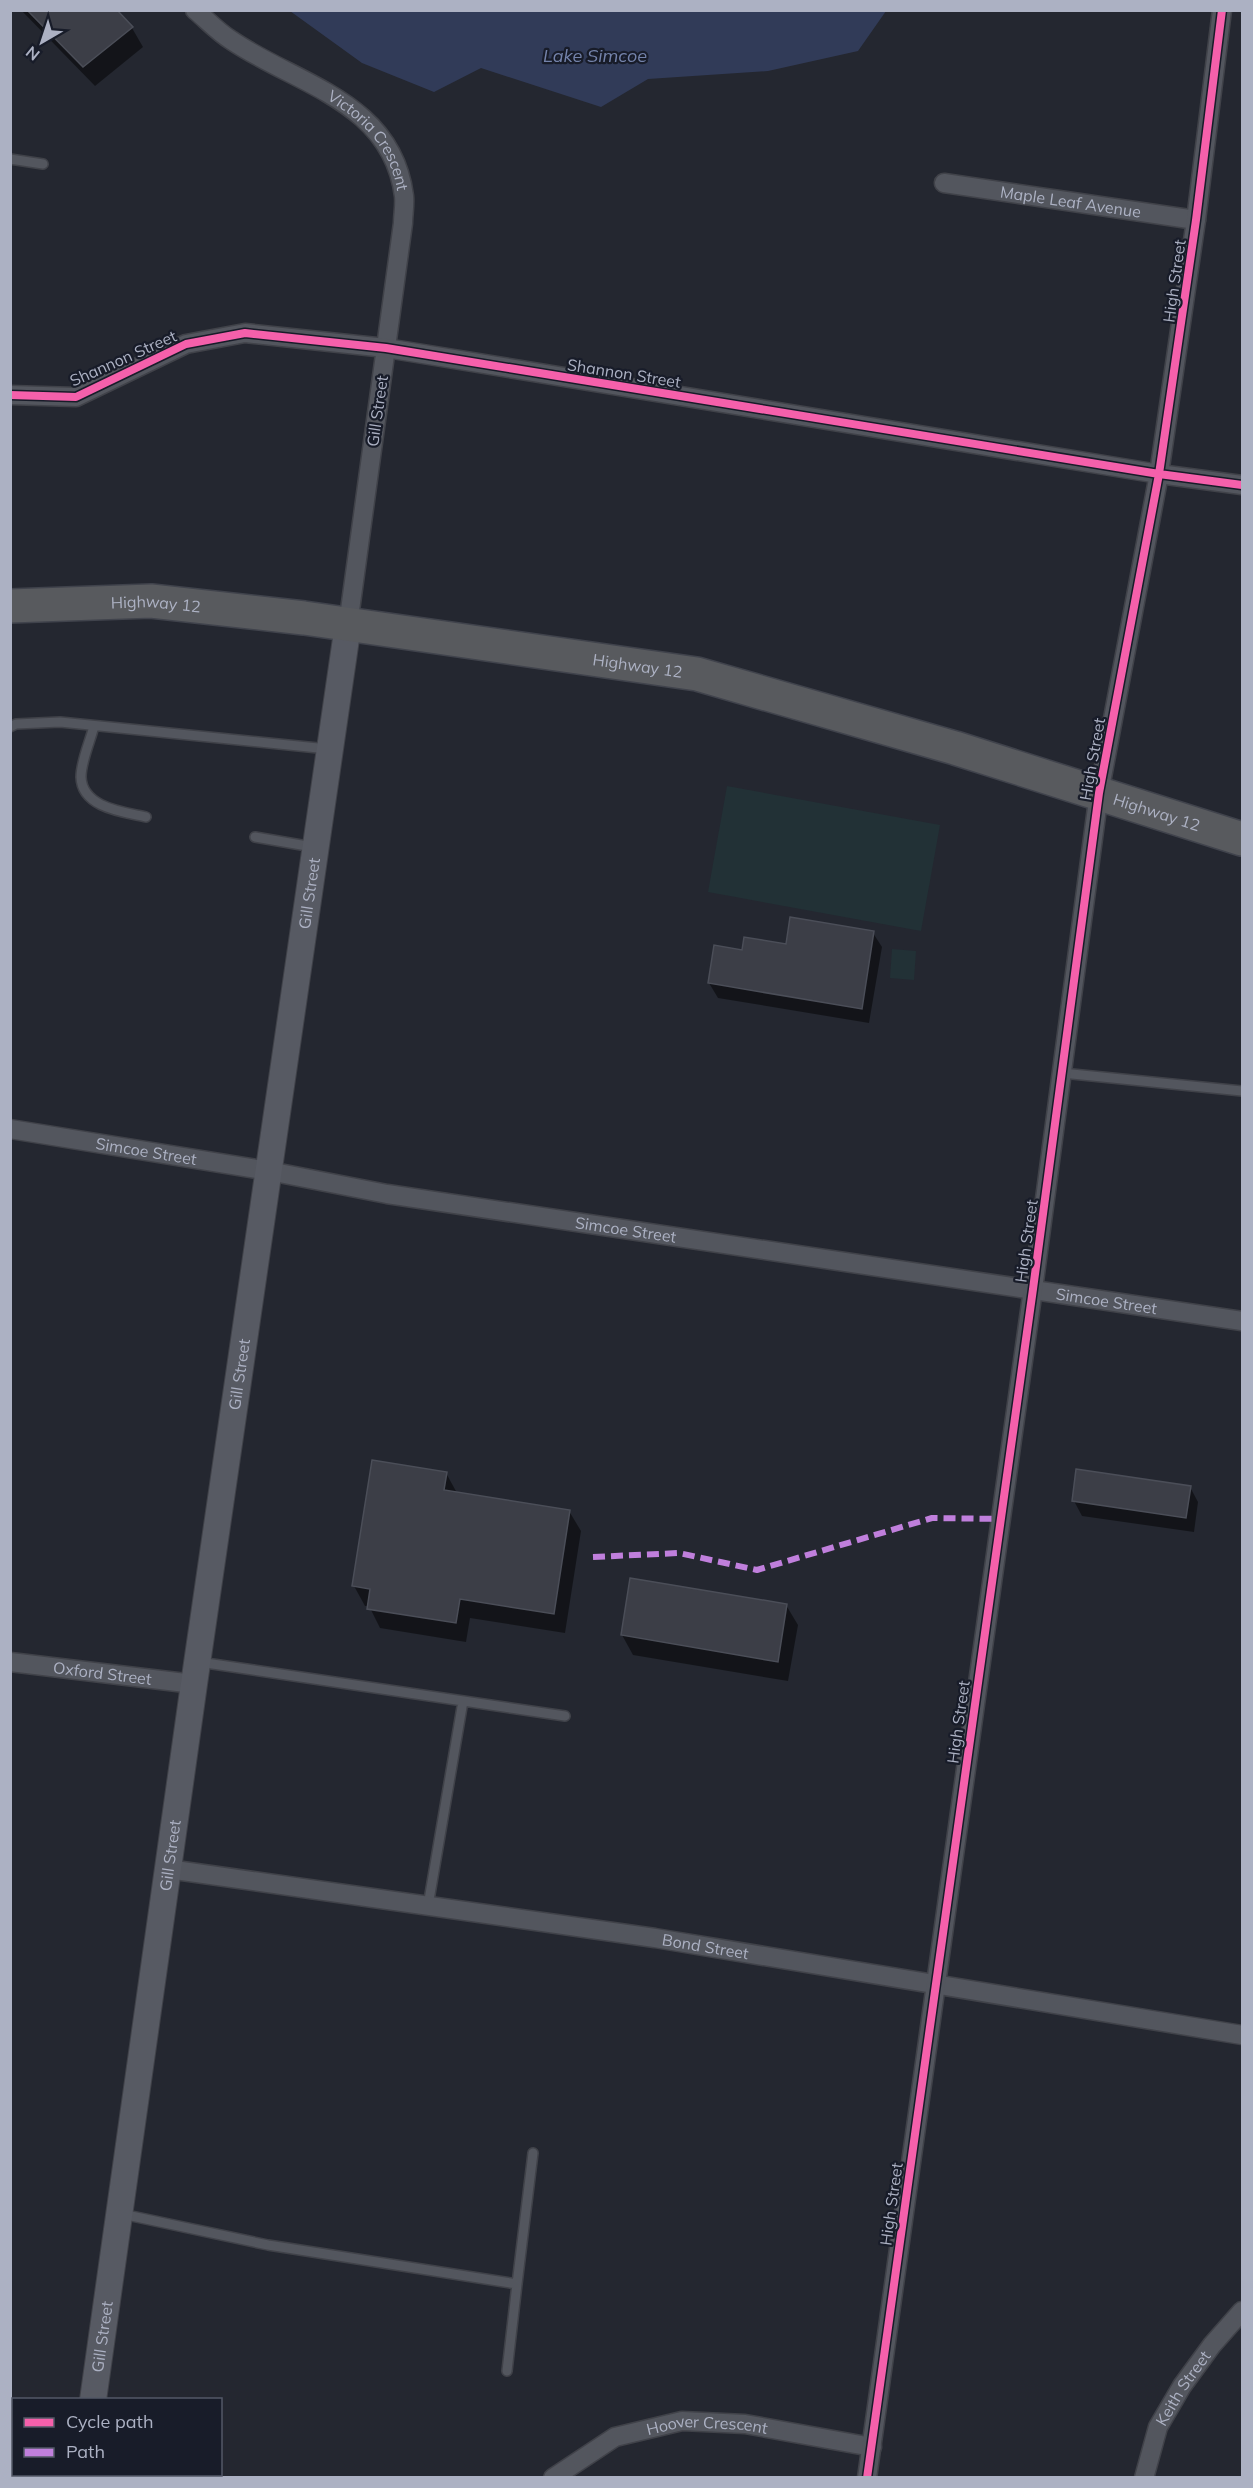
<svg xmlns="http://www.w3.org/2000/svg" width="1253" height="2488" viewBox="0 0 1253 2488" font-family="Mulish,sans-serif">
  <style>
    .green { fill: #223136 }
    .water { fill: #313b58 }
    .shadow { fill: #0007 }
    .building { fill: #3c3e47; stroke: #4b4e58; stroke-width: 1.5 }
    .lines { fill: none; stroke-linecap: round; stroke-linejoin: round }
    .lane-casing { stroke: #404249; stroke-width: 12 }
    .street-casing { stroke: #404249; stroke-width: 21 }
    .secondary-casing { stroke: #404249; stroke-width: 28 }
    .highway-casing { stroke: #40434c; stroke-width: 36 }
    .lane { stroke: #53565e; stroke-width: 9 }
    .street { stroke: #53565e; stroke-width: 18 }
    .secondary { stroke: #575a63; stroke-width: 26 }
    .highway { stroke: #585a5e; stroke-width: 33 }
    .quiet { stroke: #c07fdc; stroke-width: 6; stroke-dasharray: 12 6; stroke-linecap: butt }
    .cycleway-casing { stroke: #181c29; stroke-width: 11 }
    .cycleway { stroke: #f560ab; stroke-width: 8 }
    .labels { text-anchor: middle; stroke-width: 4.5; stroke-linejoin: round; paint-order: stroke }
    .street-label { font-size: 16px; fill: #acb1c3; stroke: #181c29 }
    .water-label { font-size: 18px; font-style: italic; fill: #7483ab; stroke: #181c29 }
  </style>
  <rect width="100%" height="100%" fill="#242730"/>
  <!-- green -->
  <path class="green" d="M727,786l213,39 -19,106 -213,-39z
    M892,949l24,2 -2,29 -24,-2z"/>
  <!-- water -->
  <path class="water" d="M290,11h596l-28,40 -90,20 -120,8 -47,28 -120,-39 -47,24 -72,-29z"/>
  <!-- shadow -->
  <path class="shadow" d="M21,10h94l17,18 11,19 -48,39z
    M873,933l9,14 -13,76 -151,-25 -9,-15 34,-32z
    M446,1473l11,20 112,18 12,20 -16,102 -95,-15 -4,24 -86,-14 -11,-22h-4l-11,-20z
    M1190,1487l8,15 -4,30 -112,-16 -8,-15z
    M786,1605l12,20 -10,56 -155,-26 -11,-20z"/>
  <!-- building -->
  <path class="building" d="M27,10h90l16,17 -50,40z
    M790,917l84,14 -12,78 -154,-26 6,-38 28,5 2,-13 42,7z
    M372,1460l75,12 -3,18 126,20 -16,104 -94,-15 -4,24 -89,-14 3,-20 -18,-3z
    M1076,1469l115,17 -5,32 -114,-17z
    M630,1578l157,26 -9,58 -157,-27z"/>
  <g class="lines">
    <defs>
      <path id="lane" d="M10,159l33,5
        M94,726c-4,16 -13,35 -13,51 1,31 43,35 65,40
        M10,727l6,-3 44,-2 268,27
        M255,837l58,10
        M1062,1073l180,18
        M199,1662l366,54
        M428,1906l35,-205
        M122,2214l146,31 249,39 16,-131
        M507,2371l10,-87
        M90,2474l16,4"/>
      <g id="street">
        <path id="s1" d="M195,10c12,10 23,22 36,30 66,45 161,61 173,156 1,9 -1,19 -1,27l-55,402"/>
        <path id="s2" d="M944,183l252,37"/>
        <path d="M10,395l66,2 110,-53 59,-11 141,15 773,126 83,11"/>
        <path id="s3" d="M10,1129l259,42 118,23 855,127"/>
        <path id="s4" d="M10,1662l184,22"/>
        <path id="s5" d="M168,1869l487,69 587,97"/>
        <path id="s6" d="M553,2478l62,-41 67,-16 63,3 127,23"/>
        <path d="M867,2478l166,-1189 66,-496 60,-319 37,-254 26,-210"/>
        <path id="s7" d="M1144,2478l14,-51 24,-41 30,-41 30,-34"/>
      </g>
      <g id="secondary">
        <path id="s8" d="M93,2400l101,-716 154,-1059"/>
        <path d="M82,2478v-4"/>
      </g>
      <g id="highway">
        <path id="s9" d="M10,606l141,-5 153,17 393,56 258,74 287,91"/>
      </g>
    </defs>
    <!-- lane casing -->
    <use href="#lane" class="lane-casing"/>
    <!-- street casing -->
    <use href="#street" class="street-casing"/>
    <!-- secondary casing -->
    <use href="#secondary" class="secondary-casing"/>
    <!-- highway casing -->
    <use href="#highway" class="highway-casing"/>
    <!-- lane -->
    <use href="#lane" class="lane"/>
    <!-- street -->
    <use href="#street" class="street"/>
    <!-- secondary -->
    <use href="#secondary" class="secondary"/>
    <!-- highway -->
    <use href="#highway" class="highway"/>
    <!-- quiet -->
    <path class="quiet" d="M593,1557l86,-4 78,17 175,-52 69,1"/>
    <defs>
      <path id="cycleway" d="M10,395l66,2 110,-53 59,-11 141,15 773,126 83,11
        M867,2478l166,-1189 66,-496 60,-319 37,-254 26,-210"/>
    </defs>
    <!-- cycleway casing -->
    <use href="#cycleway" class="cycleway-casing"/>
    <!-- cycleway -->
    <use href="#cycleway" class="cycleway"/>
  </g>
  <g class="labels">
    <!-- street labels -->
    <g class="street-label">
      <text dy="6" stroke="none"><textPath href="#s1" startOffset="222">Victoria Crescent</textPath></text>
      <text dy="6" stroke="none"><textPath href="#s2" startOffset="128">Maple Leaf Avenue</textPath></text>
      <text transform="translate(1174 281) rotate(-82)" y="6">High Street</text>
      <text transform="translate(123 358) rotate(-24)" y="6">Shannon Street</text>
      <text transform="translate(624 373) rotate(9)" y="6">Shannon Street</text>
      <text transform="translate(377 411) rotate(-82)" y="6">Gill Street</text>
      <text dy="6" stroke="none"><textPath href="#s9" startOffset="146">Highway 12</textPath></text>
      <text dy="6" stroke="none"><textPath href="#s9" startOffset="632">Highway 12</textPath></text>
      <text transform="translate(1092 759) rotate(-80)" y="6">High Street</text>
      <text dy="6" stroke="none"><textPath href="#s9" startOffset="1172">Highway 12</textPath></text>
      <text dy="6" stroke="none"><textPath href="#s8" startOffset="1522">Gill Street</textPath></text>
      <text dy="6" stroke="none"><textPath href="#s3" startOffset="138">Simcoe Street</textPath></text>
      <text dy="6" stroke="none"><textPath href="#s3" startOffset="624">Simcoe Street</textPath></text>
      <text transform="translate(1026 1241) rotate(-82)" y="6">High Street</text>
      <text dy="6" stroke="none"><textPath href="#s3" startOffset="1110">Simcoe Street</textPath></text>
      <text dy="6" stroke="none"><textPath href="#s8" startOffset="1036">Gill Street</textPath></text>
      <text dy="6" stroke="none"><textPath href="#s4" startOffset="93">Oxford Street</textPath></text>
      <text transform="translate(958 1722) rotate(-82)" y="6">High Street</text>
      <text dy="6" stroke="none"><textPath href="#s8" startOffset="550">Gill Street</textPath></text>
      <text dy="6" stroke="none"><textPath href="#s5" startOffset="543">Bond Street</textPath></text>
      <text transform="translate(891 2204) rotate(-82)" y="6">High Street</text>
      <text dy="6" stroke="none"><textPath href="#s8" startOffset="64">Gill Street</textPath></text>
      <text dy="6" stroke="none"><textPath href="#s7" startOffset="99">Keith Street</textPath></text>
      <text dy="6" stroke="none"><textPath href="#s6" startOffset="168">Hoover Crescent</textPath></text>
    </g>
    <!-- water labels -->
    <g class="water-label">
      <text x="595" y="62">Lake Simcoe</text>
    </g>
  </g>
  <!-- border -->
  <rect width="1253" height="2488" fill="none" stroke="#acb1c3" stroke-width="24"/>
  <!-- legend -->
  <rect x="12" y="2398" width="210" height="78" fill="#181c29" stroke="#535867" stroke-width="1.5"/>
  <rect x="24" y="2418" width="30" height="9" fill="#f560ab" stroke="#535867" stroke-width="1.5"/>
  <text x="66" y="2428" font-size="18" fill="#acb1c3">Cycle path</text>
  <rect x="24" y="2448" width="30" height="9" fill="#c07fdc" stroke="#535867" stroke-width="1.5"/>
  <text x="66" y="2458" font-size="18" fill="#acb1c3">Path</text>
  <!-- north arrow -->
  <g transform="translate(42 42) rotate(219)" stroke="#181c29" stroke-width="4.5" paint-order="stroke">
  <path d="M0-4.5L10 22L0 15L-10 22Z" fill="#acb1c3"/>
  <text y="-9" font-size="16" font-weight="bold" text-anchor="middle" fill="#acb1c3">N</text>
  </g>
</svg>
